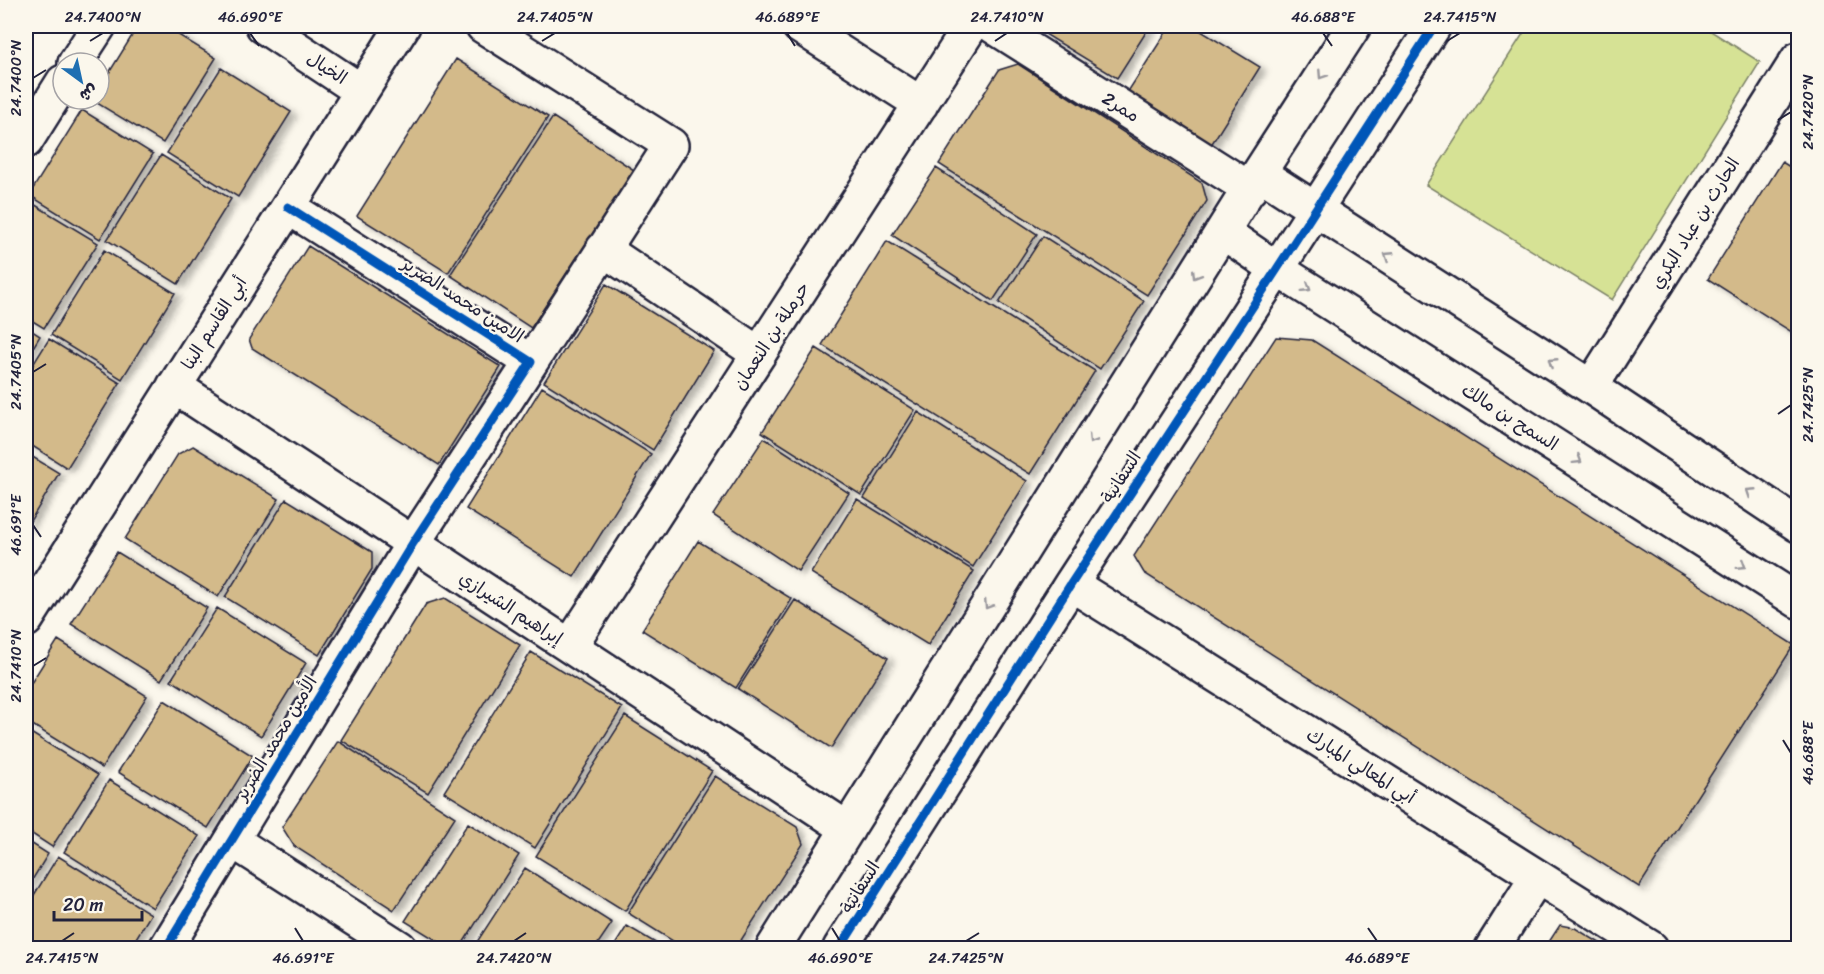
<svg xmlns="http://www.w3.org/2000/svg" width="1824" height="974" viewBox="0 0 1824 974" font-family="Sriracha,'Playpen Sans Arabic',sans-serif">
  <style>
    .green { fill: #d6e295; stroke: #7c8268; stroke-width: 1.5 }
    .building { fill: #d3ba8a; stroke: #22223b; stroke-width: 1.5; filter: url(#shadow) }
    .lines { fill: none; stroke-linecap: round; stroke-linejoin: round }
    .street-casing { stroke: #22223b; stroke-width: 38 }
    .street { stroke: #fbf7ec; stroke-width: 33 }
    .cycleway-casing { stroke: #fbf7ec; stroke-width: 13 }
    .cycleway { stroke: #0057b8; stroke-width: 9 }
    .oneway { stroke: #99979c }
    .ticks { fill: none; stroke: #22223b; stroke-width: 2 }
    .labels { text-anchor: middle; stroke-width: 5; stroke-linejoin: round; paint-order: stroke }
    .street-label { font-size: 18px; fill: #22223b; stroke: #fbf7ec }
    .neatline { fill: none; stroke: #22223b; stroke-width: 2 }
    .ticks-label { font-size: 15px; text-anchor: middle; fill: #22223b }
  </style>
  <defs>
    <filter id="shadow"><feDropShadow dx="6" dy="4" stdDeviation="3" flood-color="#0004"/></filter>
  </defs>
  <rect width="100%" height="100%" fill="#fbf7ec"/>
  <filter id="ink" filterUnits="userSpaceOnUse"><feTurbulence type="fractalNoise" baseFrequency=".0167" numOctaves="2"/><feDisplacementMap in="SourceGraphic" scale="12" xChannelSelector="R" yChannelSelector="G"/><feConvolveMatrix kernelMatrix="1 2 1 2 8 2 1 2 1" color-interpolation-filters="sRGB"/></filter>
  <g filter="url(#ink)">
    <!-- green -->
    <path class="green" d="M1528,26h175l57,36 -148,238 -186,-115z"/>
    <!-- building -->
    <path class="building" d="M138,26h26l52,32 -53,85 -71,-43 7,-1v-10z
      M1042,26h108l-33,52 -72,-44z
      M1170,26h23l67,41 -49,78 -84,-52z
      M456,59l92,58 -100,156 -91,-57z
      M1018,64l184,119 5,18 -60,94 -208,-131 60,-94z
      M221,68l70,44 -53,85 -71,-44z
      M82,110l71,44 -53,85 -71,-44z
      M553,117l81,53 -103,158 -81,-53z
      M161,155l70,44 -53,85 -71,-44z
      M1782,162l16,10v164l-90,-57z
      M936,168l101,66 -44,67 -101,-66z
      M27,200l71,43 -54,85 -18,-11v-115z
      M1043,236l101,65 -44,68 -101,-66z
      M887,241l208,130 -65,103 -208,-129z
      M308,246l193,121 -62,98 -187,-117 -3,-9z
      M104,250l71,43 -53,86 -71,-44z
      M606,284l108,67 -61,99 -109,-68z
      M26,327l14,9 -14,23z
      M1276,337l36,3 482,305 -155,242 -495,-314 -10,-17z
      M49,339l71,44 -53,85 -41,-26v-66z
      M816,348l99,62 -54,85 -99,-63z
      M542,387l109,67 -77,123 -108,-68z
      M918,412l109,69 -54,86 -109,-69z
      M764,438l85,55 -51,78 -85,-56z
      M193,446l86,53 -61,98 -93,-58 53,-85z
      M26,453l33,20 -33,55z
      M286,499l86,53v17l-53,86 -94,-58z
      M857,499l117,72 -46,74 -117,-72z
      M698,541l94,58 -56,89 -94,-58z
      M117,552l90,56 -46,72 -90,-56z
      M445,598l75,47 -92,148 -87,-53 85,-136z
      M795,600l93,58 -57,90 -93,-59z
      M217,608l89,55 -45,73 -90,-56z
      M58,640l89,56 -45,72 -76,-47v-30z
      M531,652l91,56 -87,140 -91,-56z
      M164,700l89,56 -45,72 -90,-56z
      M625,716l87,55 -87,140 -89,-55z
      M26,730l72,45 -46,72 -26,-17z
      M338,741l117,76 -61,93 -100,-64 -12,-19z
      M715,776l82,51 6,17 -67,104h-52l-56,-35z
      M109,780l90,56 -46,72 -89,-56z
      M468,823l51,32 -59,93h-11l-44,-27z
      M26,840l22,14 -22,36z
      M58,856l93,58 -21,34h-104v-40z
      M525,868l87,55 -17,25h-122z
      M1560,925l15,3 33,20h-63z
      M627,926l37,22h-51z"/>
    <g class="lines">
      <defs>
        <path id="street" d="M263,26l98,65
          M483,26l188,119 -140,217
          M799,26l122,78
          M993,26l257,163
          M75,63l24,-37
          M26,141l37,-59
          M1259,173l332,214 207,138
          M1223,232l54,37 521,332
          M603,249l156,105
          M174,386l674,443
          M1591,387l207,-328
          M1071,584l580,364
          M26,620l377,-594
          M570,646l401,-620
          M233,841l167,107
          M166,948l247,-405 118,-181 -243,-155
          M773,948l486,-775 95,-147
          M840,948l231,-364 206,-315 157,-243
          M1492,948l45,-71"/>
      </defs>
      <!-- street casing -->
      <use href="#street" class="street-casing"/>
      <!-- street -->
      <use href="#street" class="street"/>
      <defs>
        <path id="cycleway" d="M166,948l247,-405 118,-181 -243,-155
          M840,948l231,-364 206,-315 157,-243"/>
      </defs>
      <!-- cycleway casing -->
      <use href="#cycleway" class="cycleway-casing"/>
      <!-- cycleway -->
      <use href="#cycleway" class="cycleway"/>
    </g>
    <!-- one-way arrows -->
    <defs><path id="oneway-chevron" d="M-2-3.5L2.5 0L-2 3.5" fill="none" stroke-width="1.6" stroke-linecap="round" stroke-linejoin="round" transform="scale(1.5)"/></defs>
    <g class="oneway">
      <use href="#oneway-chevron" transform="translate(1322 75) rotate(123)"/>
      <use href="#oneway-chevron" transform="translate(1388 256) rotate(-147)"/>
      <use href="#oneway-chevron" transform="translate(1196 275) rotate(122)"/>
      <use href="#oneway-chevron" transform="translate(1307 288) rotate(32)"/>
      <use href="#oneway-chevron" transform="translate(1552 362) rotate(-147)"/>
      <use href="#oneway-chevron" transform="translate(1092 440) rotate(122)"/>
      <use href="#oneway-chevron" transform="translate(1578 460) rotate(32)"/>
      <use href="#oneway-chevron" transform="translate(1750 492) rotate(-147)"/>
      <use href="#oneway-chevron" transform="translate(1742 565) rotate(32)"/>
      <use href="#oneway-chevron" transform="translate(988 605) rotate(122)"/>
    </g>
  </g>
  <!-- ticks -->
  <path class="ticks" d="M250,33l9,13M787,33l8,13M1323,33l9,13M90,41l13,-8M542,41l13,-8M995,41l12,-8M1447,41l13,-8M33,78l13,-8M1778,120l13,-8M33,372l13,-8M1778,414l13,-9M33,525l8,12M33,666l13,-8M1783,740l8,13M295,928l8,13M832,928l8,13M1368,928l9,13M62,941l12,-8M514,941l12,-8M966,941l13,-8"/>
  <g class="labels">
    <!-- street labels -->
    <g class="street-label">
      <text transform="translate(327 68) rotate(33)" y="6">الخيال</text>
      <text transform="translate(1121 107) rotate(32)" y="6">ممر2</text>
      <text transform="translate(1695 223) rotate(-58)" y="6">الحارث بن عباد البكري</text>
      <text transform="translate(463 300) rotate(33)" y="6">الامين محمد الضرير</text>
      <text transform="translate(214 323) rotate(-58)" y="6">أبي القاسم البنا</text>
      <text transform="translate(771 336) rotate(-57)" y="6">حرملة بن النعمان</text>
      <text transform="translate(1510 417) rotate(32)" y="6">السمح بن مالك</text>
      <text transform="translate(1121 477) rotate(-57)" y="6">السفانية</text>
      <text transform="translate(511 608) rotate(33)" y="6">إبراهيم الشيرازي</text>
      <text transform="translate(276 738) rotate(-59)" y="6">الأمين محمد الضرير</text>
      <text transform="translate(1361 766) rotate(32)" y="6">أبي المعالي المبارك</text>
      <text transform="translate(860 887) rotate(-58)" y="6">السفانية</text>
    </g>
  </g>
  <!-- margin -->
  <rect width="1824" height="974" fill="none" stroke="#fbf7ec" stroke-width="66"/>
  <!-- north arrow -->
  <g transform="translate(81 81) rotate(147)"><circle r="28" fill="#fbf7ec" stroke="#a4a2a5" stroke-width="1.5"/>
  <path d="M0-4.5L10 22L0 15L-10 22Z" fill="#1f6fb2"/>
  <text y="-9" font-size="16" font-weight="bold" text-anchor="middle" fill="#22223b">ش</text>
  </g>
  <!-- scale -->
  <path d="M54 911v9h88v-9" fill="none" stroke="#22223b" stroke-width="3"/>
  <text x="63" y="911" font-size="18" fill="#22223b" stroke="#fbf7ec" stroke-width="4.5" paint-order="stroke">20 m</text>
  <rect x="33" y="33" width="1758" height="908" class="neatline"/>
  <g class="ticks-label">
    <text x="103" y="22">24.7400°N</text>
    <text x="250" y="22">46.690°E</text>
    <text x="555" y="22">24.7405°N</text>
    <text x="787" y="22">46.689°E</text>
    <text x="1007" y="22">24.7410°N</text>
    <text x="1323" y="22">46.688°E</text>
    <text x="1460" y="22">24.7415°N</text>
    <text transform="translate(16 78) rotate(-90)" y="5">24.7400°N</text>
    <text transform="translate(1808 112) rotate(-90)" y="5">24.7420°N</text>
    <text transform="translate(16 372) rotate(-90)" y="5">24.7405°N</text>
    <text transform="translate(1808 405) rotate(-90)" y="5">24.7425°N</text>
    <text transform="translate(16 525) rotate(-90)" y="5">46.691°E</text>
    <text transform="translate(16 666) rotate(-90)" y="5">24.7410°N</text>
    <text transform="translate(1808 753) rotate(-90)" y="5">46.688°E</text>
    <text x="62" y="963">24.7415°N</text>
    <text x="303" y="963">46.691°E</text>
    <text x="514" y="963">24.7420°N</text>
    <text x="840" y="963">46.690°E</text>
    <text x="966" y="963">24.7425°N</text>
    <text x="1377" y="963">46.689°E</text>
  </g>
</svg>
